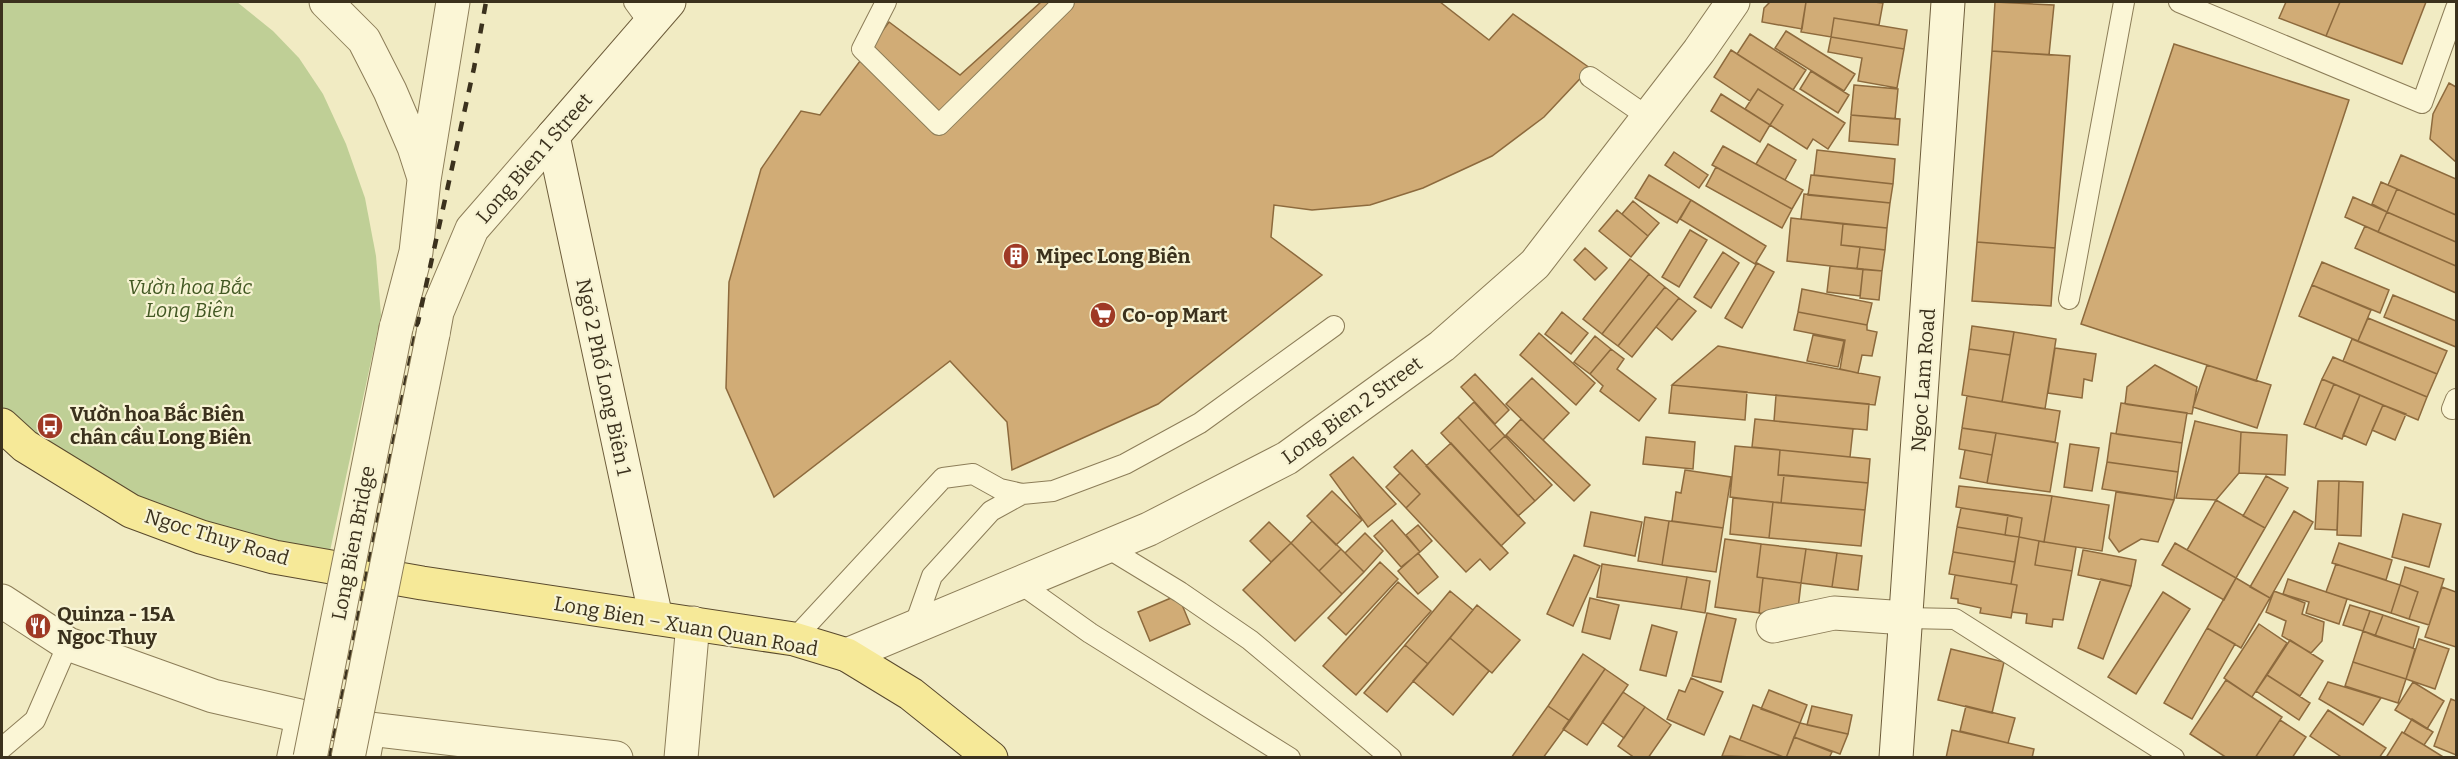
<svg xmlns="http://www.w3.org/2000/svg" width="2458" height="759" viewBox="0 0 2458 759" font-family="Bitter,serif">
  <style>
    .green { fill: #bfcf96 }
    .building { fill: #d1ac76; stroke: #8d6a3d; stroke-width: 1.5 }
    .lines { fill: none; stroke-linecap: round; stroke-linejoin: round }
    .service-casing { stroke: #8c7d58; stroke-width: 22 }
    .minor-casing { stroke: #8c7d58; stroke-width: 35 }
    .secondary-casing { stroke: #6e5d3b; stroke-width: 35 }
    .primary-casing { stroke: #59492d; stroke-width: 35 }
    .service { stroke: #fbf6d6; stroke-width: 20 }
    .minor { stroke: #fbf6d6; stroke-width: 33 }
    .secondary { stroke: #fbf6d6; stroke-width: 33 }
    .primary { stroke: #f6e998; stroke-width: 33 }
    .rail { stroke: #3b311d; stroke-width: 4.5; stroke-dasharray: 10 10; stroke-linecap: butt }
    .minor-bridge-casing { stroke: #8c7d58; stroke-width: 35; stroke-linecap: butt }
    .minor-bridge { stroke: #fbf6d6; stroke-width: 33 }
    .labels { text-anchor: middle; stroke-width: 4.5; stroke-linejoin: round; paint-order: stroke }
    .street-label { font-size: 20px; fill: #3b311d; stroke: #f7f3d3 }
    .poi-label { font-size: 20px; font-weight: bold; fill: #3b311d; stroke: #f7f3d3; text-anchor: start }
    .park-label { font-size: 20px; font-style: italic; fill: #425823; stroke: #f7f3d3 }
  </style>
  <rect width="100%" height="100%" fill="#f1ebc3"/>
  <!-- green -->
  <path class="green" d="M2,2h235l36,29 26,27 24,36 23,50 19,54 11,58 5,59 -51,236 -129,-14 -199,-112z"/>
  <!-- building -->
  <path class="building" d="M1041,2h399l49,38 24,-26 77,54 -46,49 -52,39 -69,32 -53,17 -58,5 -38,-5 -3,32 51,38 -164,129 -146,66 -5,-48 -57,-61 -176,136 -48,-109 3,-106 32,-113 40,-58 19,4 69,-93 71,53z
    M1770,2h36l-4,27 -40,-7 2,-14z
    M1806,2h68l9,1 -4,22 -45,-7 -3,19 -30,-5z
    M1995,2l59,3 -5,50 -57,-4z
    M2286,2h54l-14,34 -47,-18z
    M2340,2h86l-24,62 -76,-28z
    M1834,18l73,12 -3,19 -73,-12z
    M1786,31l69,43 -11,17 -69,-43z
    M1750,34l56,36 -13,20 -56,-36z
    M1831,37l73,12 -7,39 -39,-7 4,-23 -34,-6z
    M2174,44l175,56 -93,281 -175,-57z
    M1731,50l114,73 -17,26 -15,-10 -6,10 -37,-24 13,-20 -25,-16 -8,12 -36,-24z
    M1992,51l78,5 -15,192 -78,-6z
    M1811,71l38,24 -11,18 -38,-24z
    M2449,83l7,4v75l-26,-23 3,-25z
    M1854,85l44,4 -3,30 -44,-4z
    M1758,89l25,16 -13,20 -25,-16z
    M1721,94l49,31 -10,17 -49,-31z
    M1851,115l49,4 -2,26 -49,-4z
    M1768,144l28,16 -11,20 -29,-16z
    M1723,146l80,44 -11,19 -80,-44z
    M1817,150l78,9 -2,25 -79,-9z
    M1674,152l34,23 -9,13 -34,-23z
    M2401,155l55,24v36l-68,-30z
    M1716,167l76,42 -10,19 -76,-42z
    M1649,175l42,25 -14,23 -42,-25z
    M1811,175l82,9 -3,19 -82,-8z
    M2381,182l16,7 -10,23 -15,-8z
    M2397,189l59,26v27l-69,-30z
    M1804,194l86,9 -3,25 -86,-9z
    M2353,197l34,15 -9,20 -33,-15z
    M1691,200l75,46 -11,18 -75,-45z
    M1633,201l26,22 -11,13 -26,-22z
    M1617,210l31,26 -17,21 -32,-26z
    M2387,212l69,30v24l-78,-34z
    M1791,218l52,6 -2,21 19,2 -3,22 -70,-8z
    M1843,224l44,4 -2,22 -44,-5z
    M2365,226l91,40v27l-101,-45z
    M1690,230l17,10 -28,47 -17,-10z
    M1977,242l78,6 -4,58 -79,-5z
    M1860,247l25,3 -3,21 -25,-2z
    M1585,248l22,20 -12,12 -21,-20z
    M1723,252l16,11 -28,45 -17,-11z
    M1630,259l19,15 -47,60 -19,-15z
    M2322,262l67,28 -9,23 -68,-28z
    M1757,263l17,9 -32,56 -17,-10z
    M1830,266l33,3 -3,27 -33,-4z
    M1863,269l19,2 -3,29 -19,-2z
    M1649,274l16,13 -47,59 -16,-12z
    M2312,285l59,25 -13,31 -59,-25z
    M1665,287l14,11 -47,59 -14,-11z
    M1802,289l70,14 -5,22 -69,-13z
    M2393,295l63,26v26l-72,-30z
    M1679,298l17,13 -24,29 -16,-13z
    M1562,312l26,21 -17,21 -26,-20z
    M1798,312l69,13v5l10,2 -5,24 -10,-1 -4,18 -18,-4 5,-29 -51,-10z
    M2368,318l79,33 -10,23 -79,-33z
    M1972,326l42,6 -4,23 -41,-6z
    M2014,332l42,7 -11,70 -43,-7z
    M1539,333l56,50 -19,22 -56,-50z
    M1813,335l31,6 -6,26 -31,-6z
    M1595,336l16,13 -21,25 -16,-12z
    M2352,339l85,35 -10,23 -84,-36z
    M1718,346l162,31 -5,28 -203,-20z
    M2055,348l41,6 -4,27 -8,-2 -2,19 -34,-5z
    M1611,349l13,10 -7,10 39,30 -17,22 -39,-30 3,-5 -13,-12z
    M1969,349l41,6 -8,47 -40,-7z
    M2333,357l94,40 -9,23 -96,-41z
    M2155,365l42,22 -5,27 -67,-10 2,-17z
    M2207,365l64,20 -14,43 -64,-21z
    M1475,374l34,36 -14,14 -34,-37z
    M1532,378l37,35 -26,27 -37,-36z
    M2322,379l12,5 -19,44 -11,-4z
    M2334,384l26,11 -18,44 -27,-11z
    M1672,385l75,7 -2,28 -76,-7z
    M1776,395l93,9 -2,26 -93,-9z
    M2360,395l23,10 -17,40 -23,-10z
    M1967,396l93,15 -5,31 -93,-14z
    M1474,402l31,34 -16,15 -31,-34z
    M2121,403l66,10 -5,30 -66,-9z
    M2383,405l23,9 -11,26 -23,-10z
    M1458,417l77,84 -17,15 -77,-83z
    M1521,419l69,66 -16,16 -68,-66z
    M1755,419l98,10 -3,28 -98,-10z
    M2195,421l46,11 -2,41 -23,27 -40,-2z
    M1962,428l34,5 -4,22 -33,-6z
    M2241,432l46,3 -2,40 -46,-2z
    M1996,433l62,10 -8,49 -63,-9z
    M2111,433l71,10 -4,29 -71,-10z
    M1505,436l47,49 -17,16 -46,-50z
    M1646,437l49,5 -2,27 -50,-5z
    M1451,443l74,80 -24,23 -75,-80z
    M2070,444l29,4 -7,43 -28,-4z
    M1735,446l45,4 -2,25h6l-3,28 -51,-6z
    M1412,450l96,103 -18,17 -10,-11 -14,13 -60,-64 14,-14 -26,-27z
    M1780,450l90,9 -2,24 -90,-8z
    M1965,450l27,5 -5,28 -27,-5z
    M1353,457l43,47 -28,23 -38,-52z
    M2107,462l71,10 -4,28 -72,-11z
    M1685,470l46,7 -8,51 -51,-7 4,-29 5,1z
    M1400,473l20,21 -14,14 -20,-21z
    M1784,475l84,8 -3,27 -84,-7z
    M2266,476l22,12 -23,40 -22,-12z
    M2318,481h21l-2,49 -22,-1z
    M2339,481l24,1 -2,54 -24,-1z
    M1959,486l93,10 -8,46 -25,-5 3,-19 -66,-11z
    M1332,491l30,29 -26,25 -29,-29z
    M2116,492l58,8 -16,42 -17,-3 -22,13 -10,-14z
    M2052,496l57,9 -7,46 -58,-9z
    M1733,498l40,4 -4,36 -39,-4z
    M2216,500l49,28 -29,50 -49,-28z
    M1773,502l92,8 -4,36 -92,-8z
    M1961,508l47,7 -3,20 -48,-8z
    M2294,511l19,11 -43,76 -20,-11z
    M1591,512l51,10 -7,34 -51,-10z
    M2403,514l38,10 -12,43 -37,-10z
    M2008,515l14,3 -3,19 -14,-2z
    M1645,517l24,4 -7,44 -24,-4z
    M1392,520l28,32 -19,15 -27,-31z
    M1312,521l29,28 -22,22 -28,-28z
    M1669,521l54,7 -7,44 -54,-7z
    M1269,522l22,21 -20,19 -21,-21z
    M1418,525l14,16 -12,11 -14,-17z
    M1957,527l62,10 -4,25 -62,-10z
    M1365,533l18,18 -19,21 -19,-19z
    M2019,537l20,4 -4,24 37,6 -9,49 -10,-1 -1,8 -26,-4 1,-9 -15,-2 5,-27 -6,-1z
    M1725,539l36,5 -4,33 6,1 -4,35 -44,-6z
    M2039,541l37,6 -4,24 -37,-6z
    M1291,543l51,51 -47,47 -52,-51z
    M2175,543l61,35 -12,22 -62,-35z
    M2339,543l53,17 -6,20 -54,-17z
    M1761,544l45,5 -5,34 -44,-6z
    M1341,549l23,23 -22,22 -23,-23z
    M1806,549l31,4 -5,34 -31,-4z
    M2083,550l53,10 -5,26 -53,-11z
    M1953,552l62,10 -4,22 -62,-10z
    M1418,553l20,24 -20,17 -20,-23z
    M1837,553l25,3 -4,34 -26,-3z
    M1574,555l26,11 -27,60 -26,-12z
    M1380,562l18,17 -52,56 -18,-17z
    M1602,564l85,13 -6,32 -84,-12z
    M2336,564l64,21 -9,28 -65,-21z
    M2405,567l39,12 -15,46 -20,-6 9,-27 -18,-7z
    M1955,575l62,10 -6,33 -31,-5 1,-5 -23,-5v-4l-7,-1z
    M1687,577l23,4 -5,32 -24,-4z
    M1763,578l38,5 -4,35 -38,-5z
    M2236,578l34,20 -29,50 -34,-20z
    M2101,579l30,7 -28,73 -25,-11z
    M2288,579l59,20 -8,25 -33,-11 3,-11 -26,-8z
    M1398,582l33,29 -75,84 -33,-29z
    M2400,585l18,7 -9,27 -18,-6z
    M2442,587l14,5v55l-31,-10z
    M1450,591l23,19 -45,54 -23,-19z
    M2274,591l31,12 -3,11 22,8 -2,19 -11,12 -29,-17 4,-15 -20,-9z
    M2163,592l27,17 -54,85 -28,-17z
    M1178,595l12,29 -40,17 -12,-29z
    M1590,598l29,7 -9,34 -28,-7z
    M1477,605l43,35 -28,33 -42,-35z
    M2350,605l20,6 -7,20 -20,-6z
    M2370,611l13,4 -8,21 -12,-5z
    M1707,613l29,6 -15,63 -29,-6z
    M2383,615l36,12 -6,21 -38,-12z
    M2259,624l28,19 -35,54 -28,-19z
    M1652,625l25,7 -11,44 -26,-6z
    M2207,628l28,16 -43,75 -28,-16z
    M2363,631l52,18 -9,30 -53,-17z
    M1450,638l39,33 -36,44 -40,-34z
    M2419,639l30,10 -14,40 -29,-10z
    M2290,640l33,21 -23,35 -33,-21z
    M1405,645l23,19 -41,48 -23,-19z
    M1951,649l53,13 -12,51 -54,-13z
    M1583,654l22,15 -35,52 -22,-15z
    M2353,662l53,17 -8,24 -53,-17z
    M1605,669l23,16 -41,60 -24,-16z
    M2267,675l43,28 -11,17 -43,-29z
    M1691,678l32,14 -19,43 -37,-16 12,-29 6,2z
    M2226,680l56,37 -27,41h-28l-37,-24z
    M2328,682l53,16 -18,27 -44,-26z
    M2413,682l31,19 -17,28 -32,-19z
    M1769,690l38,15 -7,18 -39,-14z
    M1623,692l22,15 -21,31 -22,-16z
    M2451,699l5,2v54l-22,-9z
    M1753,705l47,18 -14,35 -46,-18z
    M1548,706l22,15 -27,37h-32z
    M1812,706l40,9 -4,19 -41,-9z
    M1966,706l49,12 -7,25 -48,-12z
    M1645,707l26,18 -23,33h-13l-17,-12z
    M2328,710l58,38 -7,10h-36l-33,-22z
    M2412,719l21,13 -9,13 -20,-12z
    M2280,720l26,17 -14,21h-37z
    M1800,723l48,11 -8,20 -46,-17z
    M1952,730l82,19 -2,9h-86z
    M2402,732l22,13 21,13h-55l-3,-2z
    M1730,736l55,22 -63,-2z
    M1794,737l38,15 -3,6h-43z"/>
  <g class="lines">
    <defs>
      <path id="service" d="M634,2l16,22
        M886,2l-24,47 77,76 125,-123
        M2179,2l243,101 34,-95
        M1590,77l58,40
        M2069,299l55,-297
        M2452,409l4,-10
        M1106,547l74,45 70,48 141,118
        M1021,584l69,49 200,125
        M1906,618l49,1 219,139
        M914,627l18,-51 59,-65 31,-17
        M794,639l149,-161 30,-4 27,15 22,5 31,-3 72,-27 75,-41 134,-97
        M2,748l33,-28 33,-76
        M287,758l9,-43
        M370,758l5,-28"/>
      <path id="minor" d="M326,2l38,38 26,51 24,56 9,28
        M396,328l20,-76 8,-72 29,-178
        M433,334l4,-22 35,-83 81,-93
        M2,601l66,43 145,52 131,30 272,32
        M1773,626l61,-13 72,5
        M847,655l302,-126 138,-71 155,-112 93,-82 164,-213 34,-49
        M681,758l12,-135"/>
      <path id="secondary" d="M656,618l-103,-482 116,-134
        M1896,758l52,-756"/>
      <path id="primary" d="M2,425l23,21 106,65 70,26 73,20 148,26 372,56 53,16 64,39 80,64"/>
    </defs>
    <!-- service casing -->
    <use href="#service" class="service-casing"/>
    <!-- minor casing -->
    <use href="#minor" class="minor-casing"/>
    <!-- secondary casing -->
    <use href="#secondary" class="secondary-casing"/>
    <!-- primary casing -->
    <use href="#primary" class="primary-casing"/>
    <!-- service -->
    <use href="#service" class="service"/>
    <!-- minor -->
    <use href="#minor" class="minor"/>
    <!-- secondary -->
    <use href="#secondary" class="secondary"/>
    <!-- primary -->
    <use href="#primary" class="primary"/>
    <!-- rail -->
    <path class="rail" d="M330,758l86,-427 58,-263 12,-66"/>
    <defs>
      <path id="minor-bridge" d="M310,758l86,-430
        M348,758l85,-424"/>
    </defs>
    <!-- minor-bridge casing -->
    <use href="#minor-bridge" class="minor-bridge-casing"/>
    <!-- minor-bridge -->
    <use href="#minor-bridge" class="minor-bridge"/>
  </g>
  <!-- icons -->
  <defs>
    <symbol id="building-disc" viewBox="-11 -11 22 22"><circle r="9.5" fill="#9f3925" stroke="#f7f3d3"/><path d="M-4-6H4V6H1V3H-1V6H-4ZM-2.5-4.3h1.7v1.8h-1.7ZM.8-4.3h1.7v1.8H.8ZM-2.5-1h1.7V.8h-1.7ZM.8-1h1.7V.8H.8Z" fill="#fff"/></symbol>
    <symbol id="supermarket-disc" viewBox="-11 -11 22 22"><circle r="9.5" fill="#9f3925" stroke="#f7f3d3"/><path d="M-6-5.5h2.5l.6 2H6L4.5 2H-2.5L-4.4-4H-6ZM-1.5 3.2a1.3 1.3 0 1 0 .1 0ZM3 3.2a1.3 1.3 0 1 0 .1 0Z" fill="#fff"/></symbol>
    <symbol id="bus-disc" viewBox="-11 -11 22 22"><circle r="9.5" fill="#9f3925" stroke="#f7f3d3"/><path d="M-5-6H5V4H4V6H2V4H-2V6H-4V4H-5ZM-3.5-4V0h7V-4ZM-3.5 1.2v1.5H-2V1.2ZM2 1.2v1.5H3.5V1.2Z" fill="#fff"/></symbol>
    <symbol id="restaurant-disc" viewBox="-11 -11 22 22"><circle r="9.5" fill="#9f3925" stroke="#f7f3d3"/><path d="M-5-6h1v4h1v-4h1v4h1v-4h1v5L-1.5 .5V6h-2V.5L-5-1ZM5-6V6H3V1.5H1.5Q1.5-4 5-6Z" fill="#fff"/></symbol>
  </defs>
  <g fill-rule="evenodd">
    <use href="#building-disc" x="1001" y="241" width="30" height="30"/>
    <use href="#supermarket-disc" x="1088" y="300" width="30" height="30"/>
    <use href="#bus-disc" x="35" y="411" width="30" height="30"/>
    <use href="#restaurant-disc" x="23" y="611" width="30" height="30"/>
  </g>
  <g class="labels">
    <!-- street labels -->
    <g class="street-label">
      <text transform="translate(534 158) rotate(-49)" y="7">Long Bien 1 Street</text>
      <text transform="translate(604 377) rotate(78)" y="7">Ngõ 2 Phố Long Biên 1</text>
      <text transform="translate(1923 380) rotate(-86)" y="7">Ngoc Lam Road</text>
      <text transform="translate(1352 410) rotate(-36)" y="7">Long Bien 2 Street</text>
      <text transform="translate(217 537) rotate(17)" y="7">Ngoc Thuy Road</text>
      <text transform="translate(353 543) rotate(-79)" y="7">Long Bien Bridge</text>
      <text transform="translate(686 626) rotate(10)" y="7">Long Bien – Xuan Quan Road</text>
    </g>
    <!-- poi labels -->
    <g class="poi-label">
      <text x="1036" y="263">Mipec Long Biên</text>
      <text x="1122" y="322">Co-op Mart</text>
      <text x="70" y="421">Vườn hoa Bắc Biên<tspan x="70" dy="23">chân cầu Long Biên</tspan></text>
      <text x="57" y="621">Quinza - 15A<tspan x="57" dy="23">Ngoc Thuy</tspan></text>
    </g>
    <!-- park labels -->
    <g class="park-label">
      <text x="190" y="294">Vườn hoa Bắc<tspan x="190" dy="23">Long Biên</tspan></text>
    </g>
  </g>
  <!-- border -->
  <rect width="2458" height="759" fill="none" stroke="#3b311d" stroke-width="6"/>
</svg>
